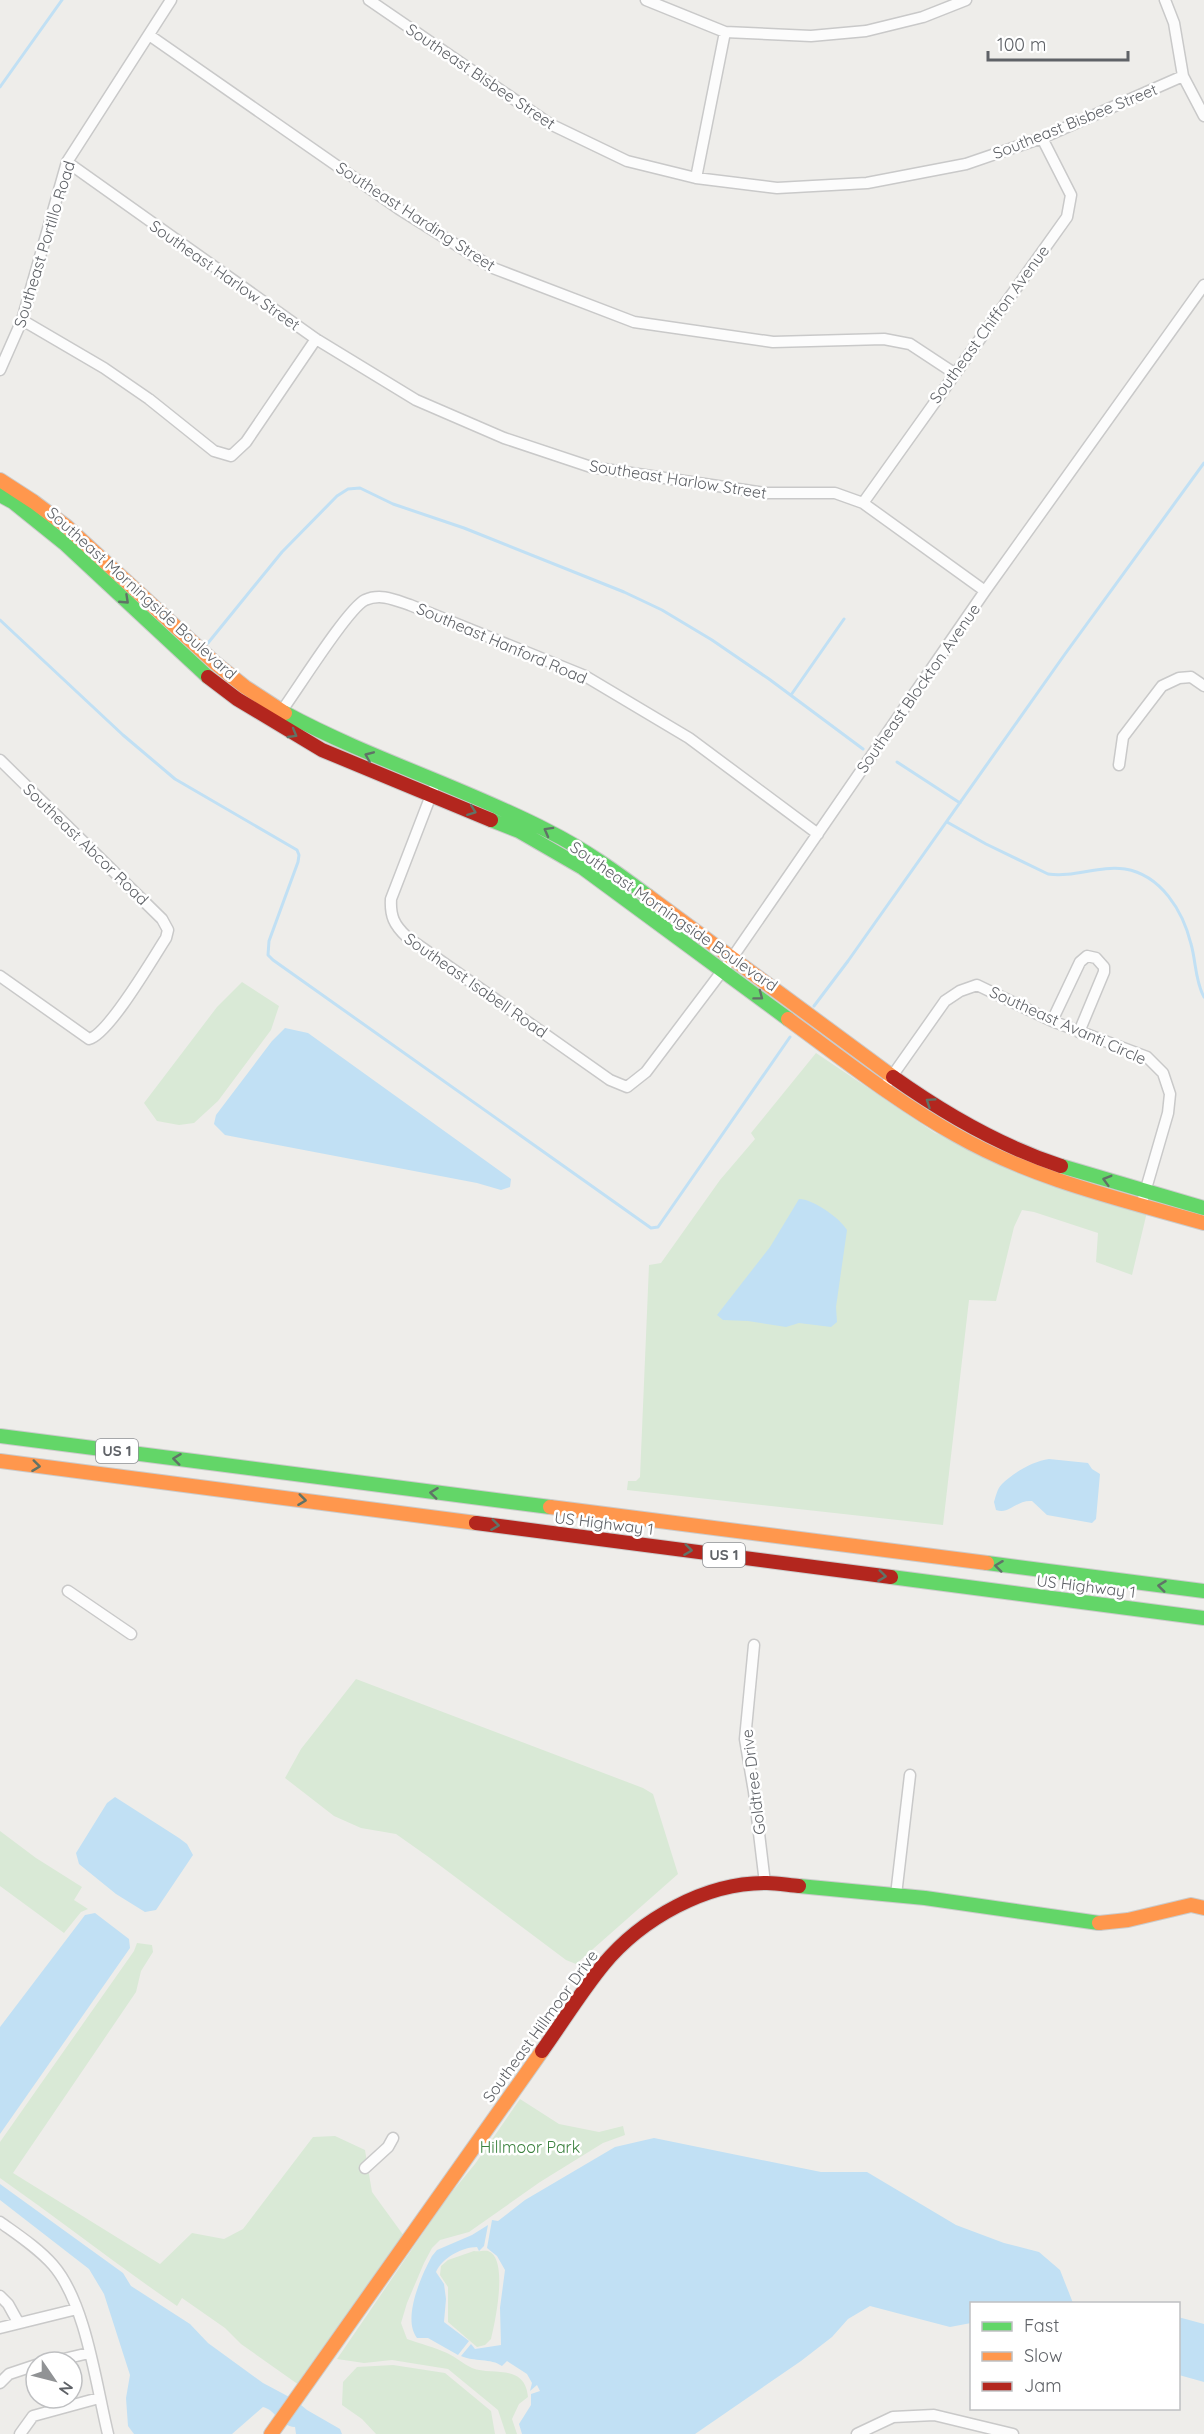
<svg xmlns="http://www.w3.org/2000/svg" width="1204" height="2434" viewBox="0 0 1204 2434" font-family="Quicksand,sans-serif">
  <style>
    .green { fill: #d9e9d6 }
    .water { fill: #c1e0f4 }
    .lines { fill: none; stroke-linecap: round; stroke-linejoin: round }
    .stream { stroke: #c1e0f4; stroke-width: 3 }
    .street-casing { stroke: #c9c9c9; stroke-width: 13 }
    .fast-casing { stroke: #cbcbcb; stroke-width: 16 }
    .slow-casing { stroke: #cbcbcb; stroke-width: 16 }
    .jam-casing { stroke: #cbcbcb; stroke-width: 16 }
    .street { stroke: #fcfcfc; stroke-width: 10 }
    .fast { stroke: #63d668; stroke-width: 14 }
    .slow { stroke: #ff974d; stroke-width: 14 }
    .jam { stroke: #b3261e; stroke-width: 14 }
    .oneway { stroke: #607367 }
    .labels { text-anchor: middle; stroke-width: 5; stroke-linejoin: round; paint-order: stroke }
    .shield { fill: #fff; stroke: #8f9195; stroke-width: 1.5 }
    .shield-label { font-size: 15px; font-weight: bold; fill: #5f6267 }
    .street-label { font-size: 16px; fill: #5f6267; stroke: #fff }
    .park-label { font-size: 16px; fill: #3b813e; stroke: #fff }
  </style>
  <rect width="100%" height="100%" fill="#eeedea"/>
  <!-- green -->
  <path class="green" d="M242,982l37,24 -8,24 -53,71 -24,22 -15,2 -22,-4 -13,-18 73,-96z
    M816,1053l119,80 212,79 -15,63 -36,-13 2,-29 -64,-21 -12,-2 -8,17 -18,74 -27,-1 -26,225 -316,-35 1,-9h8l4,-4 9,-212 12,-2 59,-83 35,-41 -4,-6z
    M356,1679l287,109 10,6 25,80 -102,90 -10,-4 -136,-102 -34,-24 -35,-6 -27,-12 -49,-38 16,-29z
    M0,1831l36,27 46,29 -8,13 14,9 -7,3 -17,21 -64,-47z
    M137,1943l15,2 1,7 -12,19 -5,21 -123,181 147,91 32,-31 32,6 19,-10 70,-92 22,-1 30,14 7,42 32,44 -105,149 -58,-41 -16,-16 -43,-30 -5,8c-60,-41 -117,-86 -177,-128v-36l134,-191z
    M520,2099l39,25 40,8 24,-6 2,9 -22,8 -63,39 -71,50 -29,8 -8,8 -8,15 -17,40 -6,20 6,16c14,5 27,8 40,14 9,4 16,11 25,15 20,8 53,-5 56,29l-9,7 -7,15 5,15h-11l-8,-24 -50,-41 -56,-9 -28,3 -27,-4 110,-161 28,-34z
    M474,2251c5,1 10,-1 14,0 21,7 7,72 3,88l-6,6 -8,2 -29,-25v-35l-8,-12 1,-9 7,-6z
    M393,2365l52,8 46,38 4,23h-119l-14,-15 -20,-14 1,-23 14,-15z"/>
  <!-- water -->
  <path class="water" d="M285,1028l23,5 203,146 -1,8 -9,3 -24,-7 -252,-48 -11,-11 2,-9 56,-74z
    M799,1199c14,0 41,19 48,31l-11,77 1,15 -6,5 -32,-4 -13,4 -38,-6 -25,-1 -6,-5 53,-68z
    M1049,1459l39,4 4,6 8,5 -4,45 -4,4 -45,-8 -15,-14c-17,-1 -22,14 -36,9l-2,-8c2,-6 3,-13 8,-18 11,-11 31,-23 47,-25z
    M115,1797l64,41 8,6 6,11 -37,55 -11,2 -29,-18 -37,-30 -3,-11 31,-50z
    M95,1913l34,26 1,9 -130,186v-107l85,-112z
    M654,2138l167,34h46l89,53 48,18 35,9 21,18 13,33 -101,1 -1,19 -21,4 -80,-21 -22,13 -16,18 -31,24 -106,73h-173l-3,-10 12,-19v-11l9,-3 -3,-6 -7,6 2,-8 -5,-9 -20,-13 -5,5c-11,-8 -28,-4 -41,-10l10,-12 4,5 26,-4 -1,-37 5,-38 -8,-14 -10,-8 5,-28 6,1 27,-21 90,-53z
    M0,2184l123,89 8,13 59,38 18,19 55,40 32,17 12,10 33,19 2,5h-46l-1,-7c-16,-1 -19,-17 -32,-20l-31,27h-98l-6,-8 -2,-28 4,-23 -26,-81 -15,-25 -89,-69z
    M488,2225l-4,21 -5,5 -2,-4c-15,0 -35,11 -41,25l8,12 2,15 -2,23 25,19 -11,14 -30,-17h-11c-15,-19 4,-62 15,-82l5,-6 35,-15z
    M1178,2317l26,7v58l-25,-7z"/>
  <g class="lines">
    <!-- stream -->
    <path class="stream" d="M0,87l62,-87
      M0,620l123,115 52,44 122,71 2,5 -1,7 -29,79 -1,14 5,5 378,268 7,-1 132,-190
      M208,643l74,-91 55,-56 11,-7 12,-1 33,16 71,24 160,64 38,18 50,30 57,39 94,70
      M791,695l53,-76
      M897,762l63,41
      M947,822l39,22 62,30c26,4 51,-9 77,-5 36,6 58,42 66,75 5,17 4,37 13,53
      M814,1006l34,-45 217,-307 139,-191"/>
    <defs>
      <path id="street" d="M369,0l181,124 77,37 69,17 81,10 90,-5 99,-19 76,-26 141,-62
        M646,0l79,32 86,4 55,-5 57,-14 43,-17
        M1165,0l9,23 9,53 21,40
        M149,35l250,174 94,59 141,54 139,20 111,-3 26,5 44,29
        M67,162l249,177 100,61 88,38 87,29 174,26h70l28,10 122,88
        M696,178l29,-146
        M22,320l82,48 45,31 65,52 17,5 15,-14 70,-103
        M0,370l22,-50 45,-158 104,-162
        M863,503l204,-286 4,-22 -29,-57
        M278,716c16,-21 69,-107 87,-116 16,-7 30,0 45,5l175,71 104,62 129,96
        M0,760l162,159 6,11 -2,8c-13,20 -57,96 -77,101l-89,-63
        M1119,765l4,-28 39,-51 17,-8 12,-1 13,9
        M433,790l-42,109c-1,17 3,26 16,38l203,143 17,7 19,-15 86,-114 253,-367 219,-306
        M1052,1021l28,-59 7,-6 9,2 8,9v5l-25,60
        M883,1089l62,-88 15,-10 17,-6 75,36 95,36 16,16 7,21 -2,19 -25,86
        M68,1591l63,43
        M754,1645l-9,94 9,53 11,91
        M896,1895l14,-120
        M365,2168l23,-21 5,-9
        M0,2222c18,13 38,26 53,43 33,38 43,120 55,169
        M0,2296l8,8 10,18
        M0,2328l77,-19
        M51,2362l38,-9
        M0,2383l9,-9 27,-9
        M20,2434l13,-18 66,-18
        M857,2434l36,-17 41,-2 79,19"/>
      <path id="fast" d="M0,495l13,7 51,41 144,134
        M285,713c85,46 178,74 263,118 36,18 68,41 100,65
        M491,820l28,11 64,37 205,151
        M1061,1166l143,42
        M0,1436l550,71
        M987,1563l217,28
        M891,1577l313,41
        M799,1886l126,12 174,25"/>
      <path id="slow" d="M0,480l34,22 32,24 148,136 31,25 40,26
        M648,896l245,181
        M788,1019c55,40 109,83 168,116 77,44 164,64 248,88
        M0,1461l476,62
        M550,1507l437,56
        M1099,1923l29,-3 63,-15 13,3
        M271,2434l271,-383"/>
      <path id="jam" d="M208,677l29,22 85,51 169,70
        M893,1077c52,37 107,69 168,89
        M476,1523l415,54
        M542,2051c20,-28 39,-59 61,-86 38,-46 103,-83 164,-82 10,0 21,2 32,3"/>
    </defs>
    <!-- street casing -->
    <use href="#street" class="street-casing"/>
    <!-- fast casing -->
    <use href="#fast" class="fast-casing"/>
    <!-- slow casing -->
    <use href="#slow" class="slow-casing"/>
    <!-- jam casing -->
    <use href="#jam" class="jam-casing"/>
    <!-- street -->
    <use href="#street" class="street"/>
    <!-- fast -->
    <use href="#fast" class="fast"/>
    <!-- slow -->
    <use href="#slow" class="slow"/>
    <!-- jam -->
    <use href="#jam" class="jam"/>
  </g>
  <!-- one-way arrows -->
  <defs><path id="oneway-chevron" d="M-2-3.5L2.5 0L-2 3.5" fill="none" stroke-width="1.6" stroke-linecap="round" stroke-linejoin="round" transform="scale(1.5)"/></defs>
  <g class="oneway">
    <use href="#oneway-chevron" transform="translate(125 600) rotate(43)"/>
    <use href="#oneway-chevron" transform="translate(293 734) rotate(30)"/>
    <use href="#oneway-chevron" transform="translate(369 756) rotate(-157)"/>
    <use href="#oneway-chevron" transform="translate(472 811) rotate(21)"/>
    <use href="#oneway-chevron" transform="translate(548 831) rotate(-151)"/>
    <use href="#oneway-chevron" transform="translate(759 996) rotate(37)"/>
    <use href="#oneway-chevron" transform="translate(930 1102) rotate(-146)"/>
    <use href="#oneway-chevron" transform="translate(1107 1180) rotate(-164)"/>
    <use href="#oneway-chevron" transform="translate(177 1459) rotate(-173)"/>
    <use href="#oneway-chevron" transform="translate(36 1466) rotate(7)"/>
    <use href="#oneway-chevron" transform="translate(434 1493) rotate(-173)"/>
    <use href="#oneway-chevron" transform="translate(302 1500) rotate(7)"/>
    <use href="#oneway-chevron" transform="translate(495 1525) rotate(7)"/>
    <use href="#oneway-chevron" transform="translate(688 1550) rotate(7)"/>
    <use href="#oneway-chevron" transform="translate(999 1566) rotate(-173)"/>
    <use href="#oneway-chevron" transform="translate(882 1576) rotate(7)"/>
    <use href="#oneway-chevron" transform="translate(1162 1586) rotate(-173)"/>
  </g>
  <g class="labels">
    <!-- shield labels -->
    <g class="shield">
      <rect x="96" y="1439" width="42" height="24" rx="4.5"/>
      <rect x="703" y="1543" width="42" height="24" rx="4.5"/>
    </g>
    <g class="shield-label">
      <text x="117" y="1456">US 1</text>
      <text x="724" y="1560">US 1</text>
    </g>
    <!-- street labels -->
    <g class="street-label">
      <text transform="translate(481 76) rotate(34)" y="6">Southeast Bisbee Street</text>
      <text transform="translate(1075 121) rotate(-22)" y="6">Southeast Bisbee Street</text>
      <text transform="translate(416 216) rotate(33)" y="6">Southeast Harding Street</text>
      <text transform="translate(44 244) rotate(-73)" y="6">Southeast Portillo Road</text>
      <text transform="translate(225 275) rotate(35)" y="6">Southeast Harlow Street</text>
      <text transform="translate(989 324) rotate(-54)" y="6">Southeast Chiffon Avenue</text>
      <text transform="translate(678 479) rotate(9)" y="6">Southeast Harlow Street</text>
      <text transform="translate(142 593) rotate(42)" y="6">Southeast Morningside Boulevard</text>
      <text transform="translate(502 643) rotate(23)" y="6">Southeast Hanford Road</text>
      <text transform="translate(918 688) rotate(-55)" y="6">Southeast Blockton Avenue</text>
      <text transform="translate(86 844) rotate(44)" y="6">Southeast Abcor Road</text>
      <text transform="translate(674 916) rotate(35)" y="6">Southeast Morningside Boulevard</text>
      <text transform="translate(476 985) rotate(35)" y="6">Southeast Isabell Road</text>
      <text transform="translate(1068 1025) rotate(24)" y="6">Southeast Avanti Circle</text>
      <text transform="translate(604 1523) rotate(7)" y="6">US Highway 1</text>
      <text transform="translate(1086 1586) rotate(7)" y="6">US Highway 1</text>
      <text transform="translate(753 1782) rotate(-97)" y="6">Goldtree Drive</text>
      <text transform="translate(540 2026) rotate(-54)" y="6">Southeast Hillmoor Drive</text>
    </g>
    <!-- park labels -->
    <g class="park-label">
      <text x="530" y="2153">Hillmoor Park</text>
    </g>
  </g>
  <!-- legend -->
  <rect x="970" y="2302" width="210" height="108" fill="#ffffff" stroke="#bfc0c2" stroke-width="1.5"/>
  <rect x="982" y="2322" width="30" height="9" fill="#63d668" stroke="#bfc0c2" stroke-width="1.5"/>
  <text x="1024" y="2332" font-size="18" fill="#5f6267">Fast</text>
  <rect x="982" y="2352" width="30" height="9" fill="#ff974d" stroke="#bfc0c2" stroke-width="1.5"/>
  <text x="1024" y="2362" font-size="18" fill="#5f6267">Slow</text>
  <rect x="982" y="2382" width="30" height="9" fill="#b3261e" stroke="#bfc0c2" stroke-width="1.5"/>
  <text x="1024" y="2392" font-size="18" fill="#5f6267">Jam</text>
  <!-- north arrow -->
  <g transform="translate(54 2380) rotate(125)"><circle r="28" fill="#ffffff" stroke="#bfc0c2" stroke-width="1.5"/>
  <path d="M0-4.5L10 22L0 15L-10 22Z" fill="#919395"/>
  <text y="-9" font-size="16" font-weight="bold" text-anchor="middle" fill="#5f6267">N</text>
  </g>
  <!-- scale -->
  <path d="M988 51v9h140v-9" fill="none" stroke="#5f6267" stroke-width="3"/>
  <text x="997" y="51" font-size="18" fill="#5f6267" stroke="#ffffff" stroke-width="4.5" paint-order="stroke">100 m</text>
</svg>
